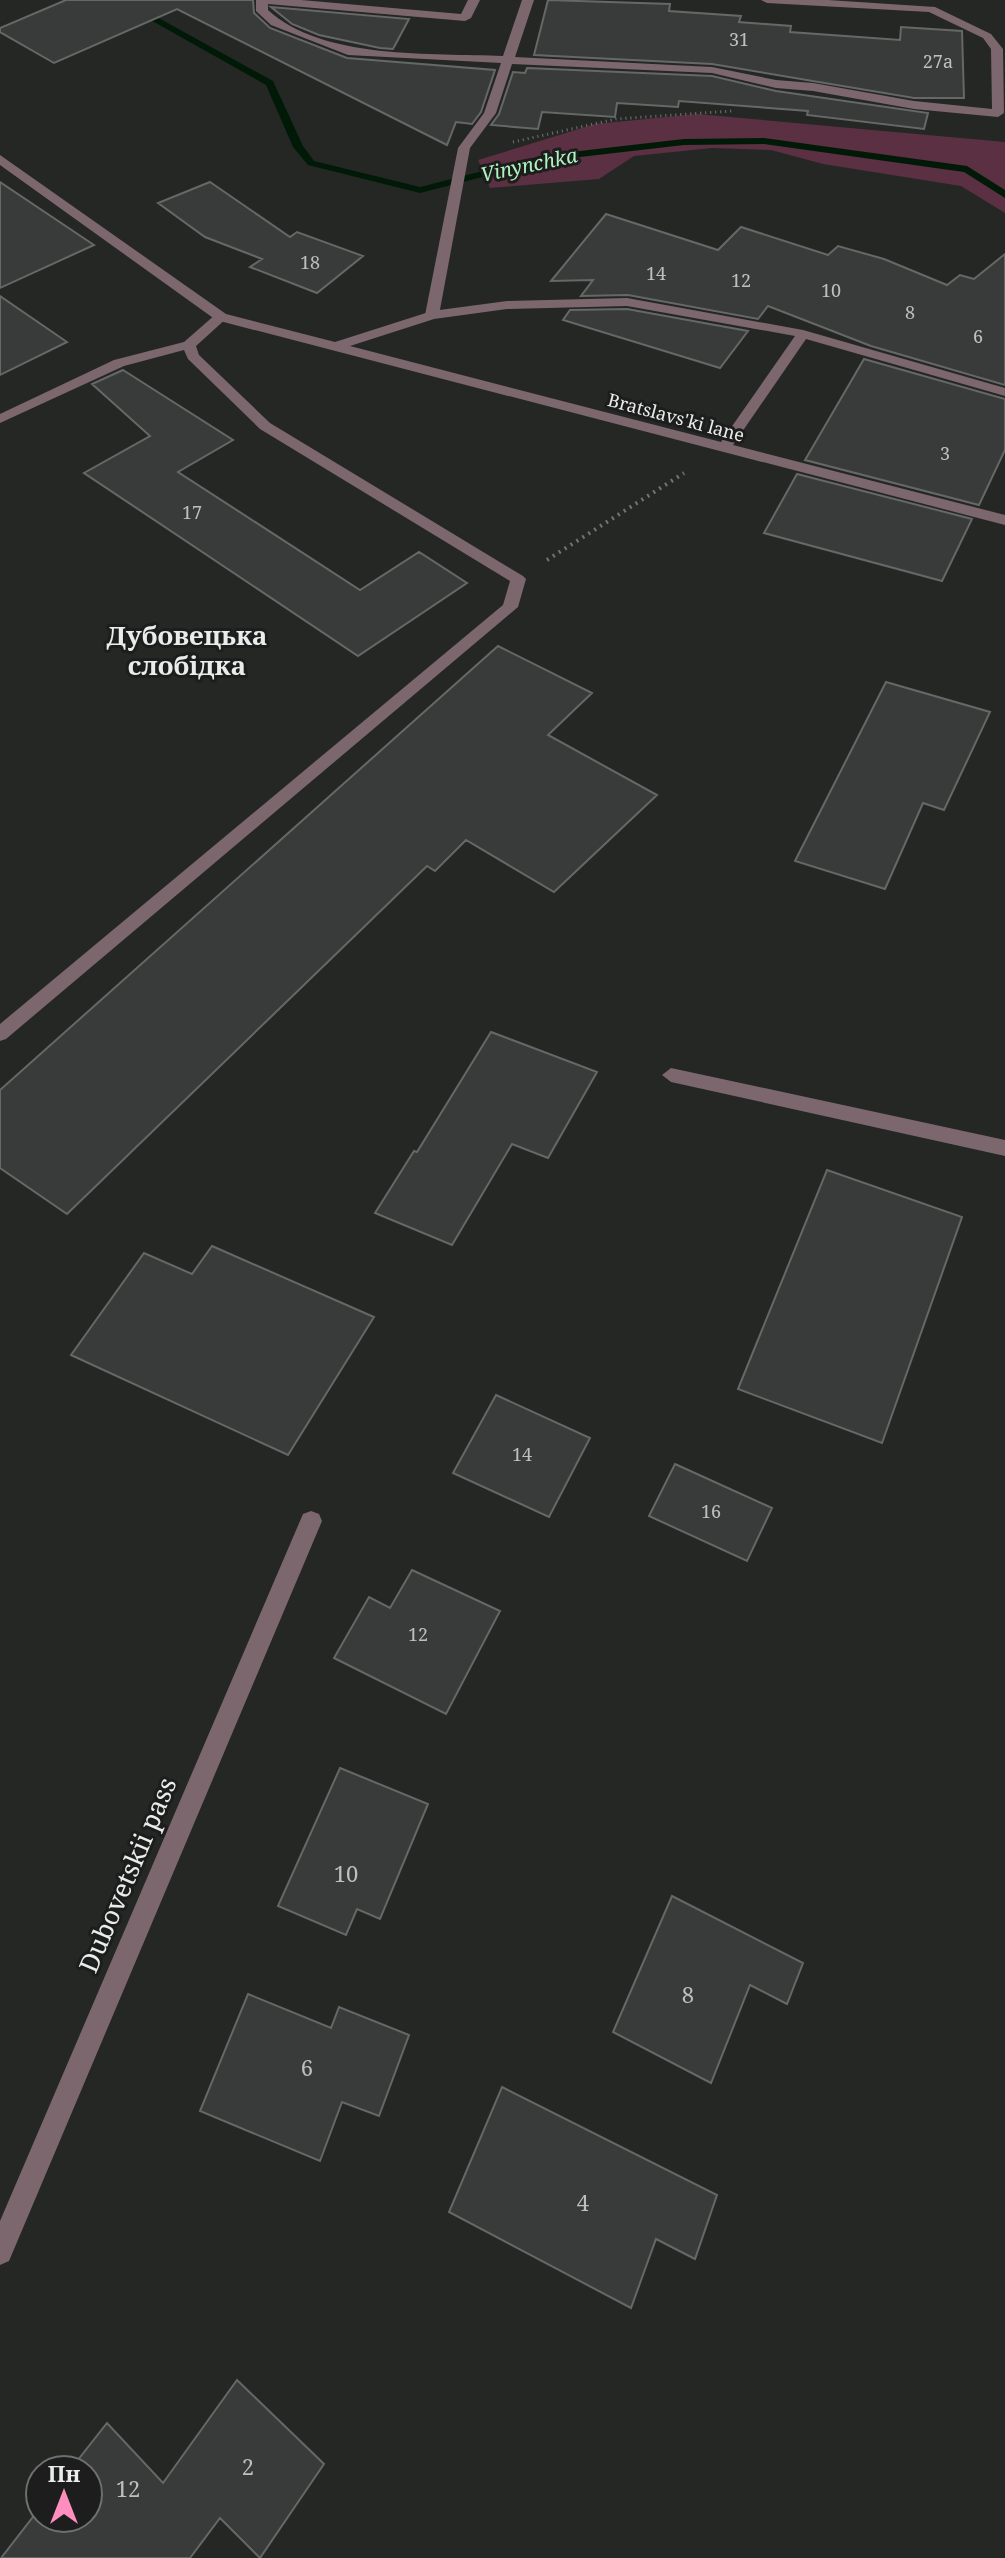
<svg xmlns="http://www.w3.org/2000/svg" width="1005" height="2558" viewBox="0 0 1005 2558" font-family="'Noto Serif',serif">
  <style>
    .green { fill: #5a3042 }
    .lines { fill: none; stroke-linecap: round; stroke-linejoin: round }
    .stream { fill: #001a07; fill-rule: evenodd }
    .building { fill: #393b3a; stroke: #656866; stroke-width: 2 }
    .path-far1 { stroke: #727473; stroke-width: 3; stroke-dasharray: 1 4; stroke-linecap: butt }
    .path { stroke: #727473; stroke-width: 4; stroke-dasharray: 2 5; stroke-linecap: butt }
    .lane { fill: #7d676f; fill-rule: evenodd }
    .street { fill: #7d676f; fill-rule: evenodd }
    .labels { text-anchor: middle; stroke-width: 6; stroke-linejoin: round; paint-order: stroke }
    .number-label { font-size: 18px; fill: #bec0bf }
    .far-street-label { font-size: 18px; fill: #eaeceb; stroke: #1c1d1c }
    .far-water-label { font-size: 20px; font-style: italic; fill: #adf4c0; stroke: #1c1d1c }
    .near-number-label { font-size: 22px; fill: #bec0bf }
    .far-district-label { font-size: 26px; font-weight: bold; fill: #eaeceb; stroke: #1c1d1c }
    .near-street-label { font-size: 26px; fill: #eaeceb; stroke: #1c1d1c }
  </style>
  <rect width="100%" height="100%" fill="#252725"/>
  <!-- green -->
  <path class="green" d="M697,114l308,28v71l-44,-27 -138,-22 -52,-14 -59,-2 -78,8 -35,23 -109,9 -12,-28 117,-36z"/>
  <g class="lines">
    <!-- stream -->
    <path class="stream" d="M115,0h11l147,81 30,65 11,15 106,26 125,-32 139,-16 80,-1 203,28 38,24v8l-41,-26 -200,-28 -80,1 -139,16 -125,32 -112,-28 -15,-18 -27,-62z"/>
  </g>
  <!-- building -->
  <path class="building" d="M66,0h187l1,13 16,15 77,30 148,12 -14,42 -9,12 -16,-2 -9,23 -270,-136 -123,54 -54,-31v-4z
    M548,0l122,4 -1,7 72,5 -2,6 52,4 -1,6 110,8 1,-13 61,4 2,67h-50l-202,-34 -178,-9z
    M271,7l138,12 -16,30 -13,-1 -61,-13 -27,-11z
    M527,68l185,8 64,15 152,22 -4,16 -117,-14 1,-4 -129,-10 -1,6 -61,-4 -2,14 -73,-5 -4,17 -47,-4 8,-11 14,-42 12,1z
    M0,182l94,63 -94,43z
    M210,182l80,55 7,-5 66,24 -46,37 -67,-26 12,-8 -57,-22 -47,-34z
    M606,214l112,36 23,-23 87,28 10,-9 46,13 63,26 13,-10 14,4 31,-25v131l-134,-39 -103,-40 -10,13 -130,-24 -47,1 12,-16 -42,1z
    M0,296l67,46 -67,33z
    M627,309l121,22 -28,37 -157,-48 7,-10z
    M864,359l141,40v51l-26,55 -174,-45z
    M123,370l110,70 -55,32 182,118 59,-38 48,31 -109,73 -274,-183 66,-37 -58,-52z
    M797,474l175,45 -30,62 -178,-48z
    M498,646l94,47 -44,42 109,60 -103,97 -88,-52 -31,31 -8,-5 -360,348 -67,-46v-78z
    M886,682l104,30 -46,98 -21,-7 -38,86 -90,-28z
    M491,1032l106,40 -49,86 -36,-14 -60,101 -77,-32 39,-62 3,1z
    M827,1170l135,47 -80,226 -144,-54z
    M212,1246l162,71 -86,138 -217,-100 73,-102 48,21z
    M496,1395l94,43 -41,79 -96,-44z
    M675,1464l97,44 -25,53 -98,-45z
    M412,1570l88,41 -54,103 -112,-56 35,-61 21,11z
    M340,1768l88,36 -48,115 -23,-10 -11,26 -68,-29z
    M672,1896l131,67 -16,41 -37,-19 -39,98 -98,-51z
    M248,1994l83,34 8,-21 70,28 -30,81 -37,-14 -22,59 -120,-50z
    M502,2087l215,108 -22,64 -39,-20 -25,69 -182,-96z
    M237,2380l87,84 -64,94 -40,-40 -30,40h-189l39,-50v10h48v-48h-18l37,-47 56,60z"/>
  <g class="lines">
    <!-- path-far1 -->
    <path class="path-far1" d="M513,142l103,-23 116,-8"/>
    <!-- path -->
    <path class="path" d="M547,560l137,-87"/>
    <!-- lane -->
    <path class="lane" d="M256,0h45l160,14 7,-14h12l-9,18 -6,3 -197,-17v6c54,50 165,43 235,46l19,-56h12l-19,57 197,10 64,13 37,3 101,18 78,8 -1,-60 -8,-11 -54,-26 -162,-9 -6,-3h67l107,7 56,27 12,15 1,64 -6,4 -84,-8 -101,-18 -37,-3 -64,-15 -200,-9 -16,49 -26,35 -31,167 -7,4 -7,-4 33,-167 26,-35 17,-50 -153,-8 -77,-30 -15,-14z
      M216,314l12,3 -32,29 3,9 71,68 253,153 3,3 -8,28 -512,432 -6,2v-17l503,-419 7,-24 -250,-152 -72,-70 -4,-9 -60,16 -124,57v-9l114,-54 70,-18z
      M671,1068l334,72v16l-334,-74 -9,-7z"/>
    <!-- street -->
    <path class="street" d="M0,155l226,159 109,28 97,-31 75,-10 120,-3 176,32 202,58v8l-199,-57 -73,106 272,70v10l-789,-205 -216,-155zM627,306l168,30 -74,106 -371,-96 84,-27 73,-10z
      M311,1511l8,3 3,7 -313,740 -9,4v-44l303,-707z"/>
  </g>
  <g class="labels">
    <!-- number labels -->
    <g class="number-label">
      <text x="739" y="46">31</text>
      <text x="938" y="68">27а</text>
      <text x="310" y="269">18</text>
      <text x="656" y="280">14</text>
      <text x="741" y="287">12</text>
      <text x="831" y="297">10</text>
      <text x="910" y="319">8</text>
      <text x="978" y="343">6</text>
      <text x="945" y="460">3</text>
      <text x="192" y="519">17</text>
      <text x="522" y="1461">14</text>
      <text x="711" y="1518">16</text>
      <text x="418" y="1641">12</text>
    </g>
    <!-- far-street labels -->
    <g class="far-street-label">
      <text transform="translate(676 418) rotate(15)" y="6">Bratslavs'ki lane</text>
    </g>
    <!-- far-water labels -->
    <g class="far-water-label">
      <text transform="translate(529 165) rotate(-12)" y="7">Vinynchka</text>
    </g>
    <!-- near-number labels -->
    <g class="near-number-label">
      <text x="346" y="1882">10</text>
      <text x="688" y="2003">8</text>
      <text x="307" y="2076">6</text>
      <text x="583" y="2211">4</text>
      <text x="248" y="2475">2</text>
      <text x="128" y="2497">12</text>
    </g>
    <!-- far-district labels -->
    <g class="far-district-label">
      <text x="187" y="645">Дубовецька<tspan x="187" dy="30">слобідка</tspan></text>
    </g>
    <!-- near-street labels -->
    <g class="near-street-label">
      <text transform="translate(128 1875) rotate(-67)" y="9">Dubovetskii pass</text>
    </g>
  </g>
  <!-- north arrow -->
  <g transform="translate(64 2494)"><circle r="38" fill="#1c1d1c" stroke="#6e706f" stroke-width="2"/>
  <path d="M0-6L14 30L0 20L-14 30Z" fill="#fd8ebe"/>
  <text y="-12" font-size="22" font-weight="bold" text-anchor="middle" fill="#eaeceb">Пн</text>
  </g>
</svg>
